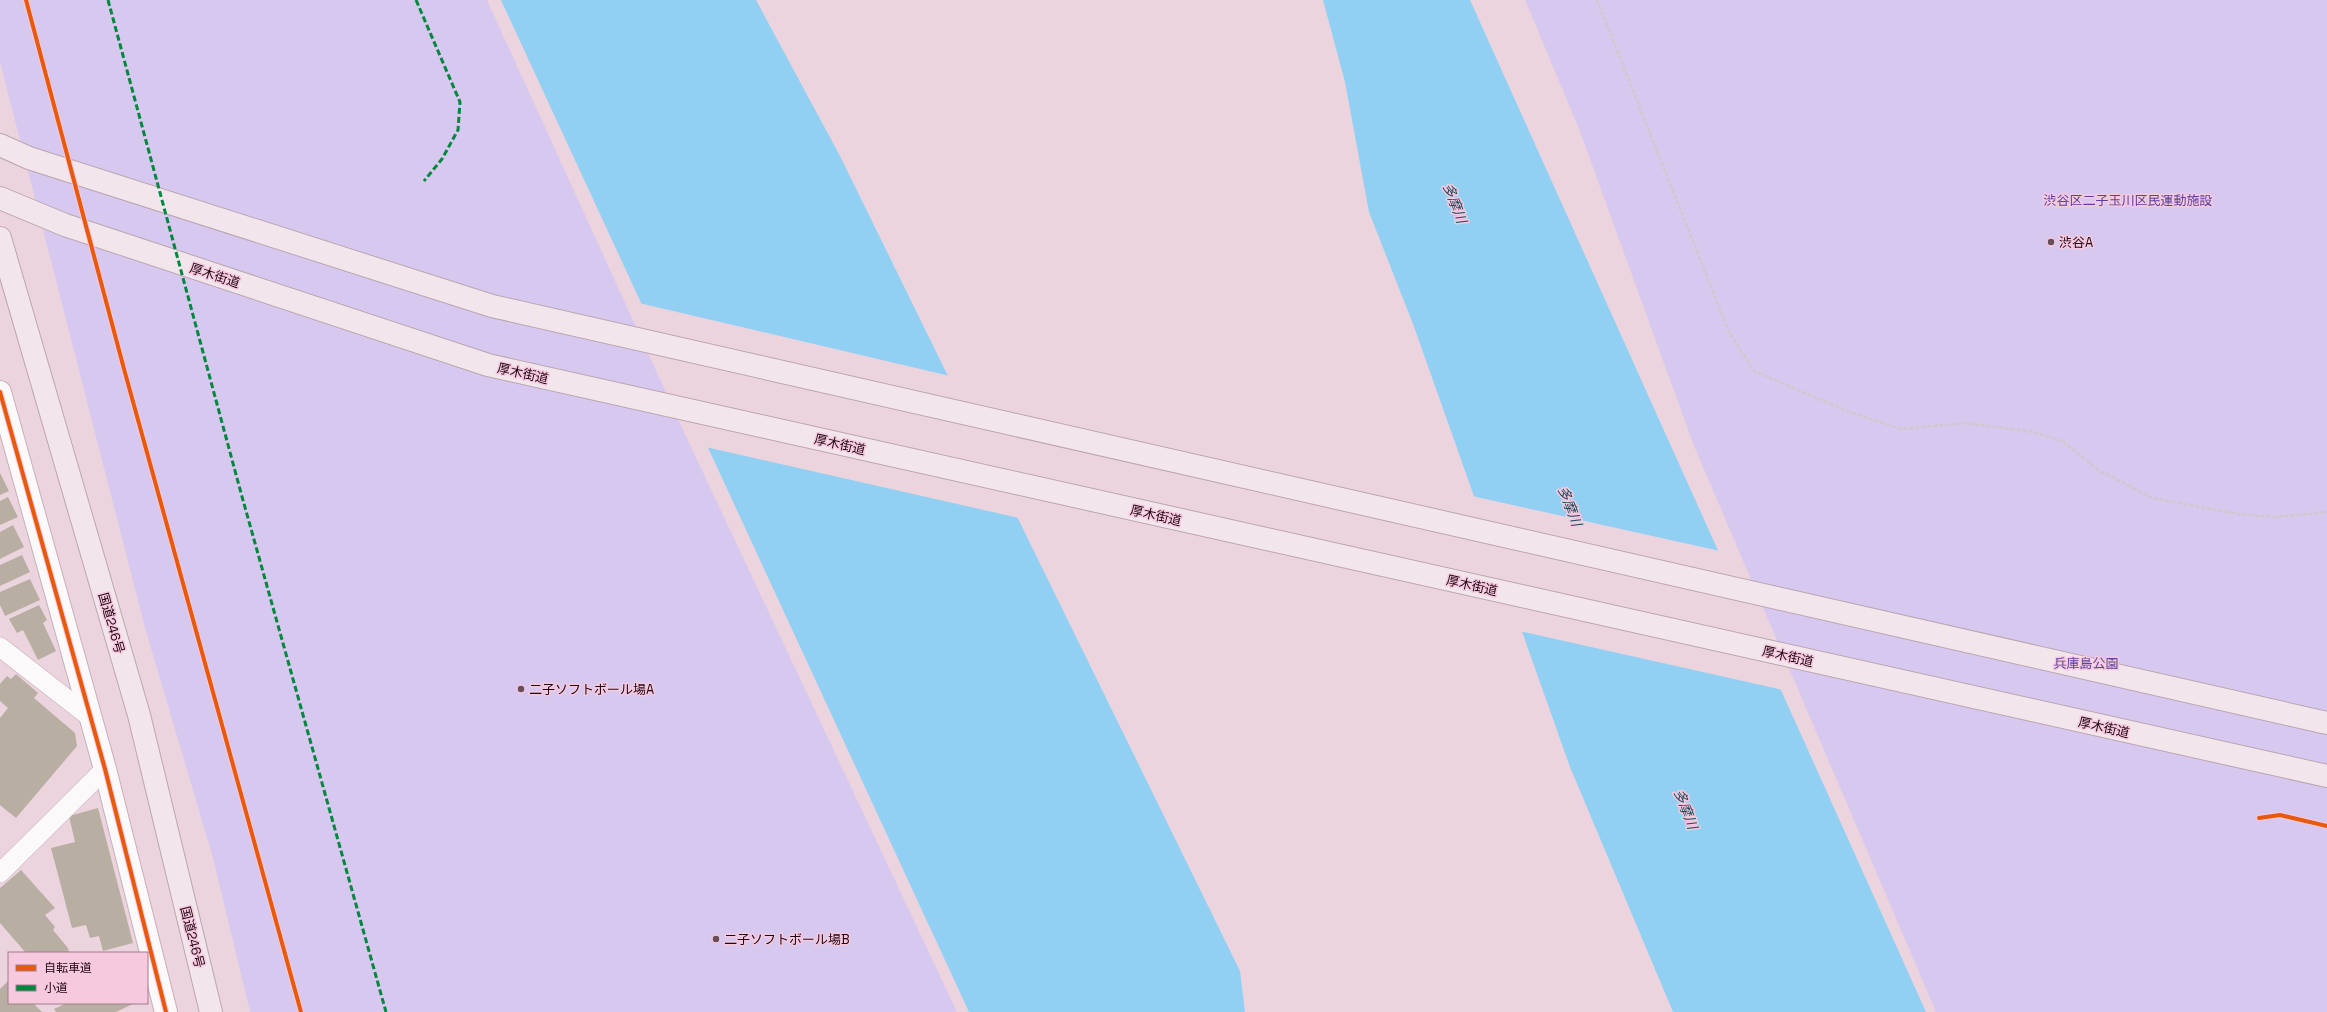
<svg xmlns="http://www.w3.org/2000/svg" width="2327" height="1012" viewBox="0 0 2327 1012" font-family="'Space Grotesk','Noto Sans JP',sans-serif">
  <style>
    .green { fill: #d7c8ef }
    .water { fill: #91d0f3 }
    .pier { fill: #ecd4df }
    .building { fill: #b8aea1 }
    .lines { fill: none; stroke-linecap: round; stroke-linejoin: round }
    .service-casing { stroke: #c7afbb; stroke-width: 20 }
    .minor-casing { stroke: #c7afbb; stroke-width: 24 }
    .trunk-casing { stroke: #bca5b0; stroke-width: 24 }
    .path { stroke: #d0c9cc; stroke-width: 2.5; stroke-dasharray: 4 2; stroke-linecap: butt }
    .service { stroke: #fcf9fa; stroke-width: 19 }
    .minor { stroke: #fcf9fa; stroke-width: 22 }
    .trunk { stroke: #f2e6ec; stroke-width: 22 }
    .quiet { stroke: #00873e; stroke-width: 3; stroke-dasharray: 6 3; stroke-linecap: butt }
    .cycleway-casing { stroke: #f7c9de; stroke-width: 6 }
    .cycleway { stroke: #e8590c; stroke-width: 4 }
    .poi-dot { fill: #664e5a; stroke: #f7c9de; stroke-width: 1.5 }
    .labels { text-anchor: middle; stroke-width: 3; stroke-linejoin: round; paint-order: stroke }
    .park-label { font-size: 13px; fill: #57439e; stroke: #f7c9de }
    .poi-label { font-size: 13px; fill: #1e0613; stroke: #f7c9de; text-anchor: start }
    .street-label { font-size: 13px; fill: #1e0613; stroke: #f7c9de }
    .water-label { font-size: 14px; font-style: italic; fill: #1d495b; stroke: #f7c9de }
  </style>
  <rect width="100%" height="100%" fill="#ecd4df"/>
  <!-- green -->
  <path class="green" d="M0,0h487l197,432 273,580h-707l-37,-154 -68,-230 -145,-566z
    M1525,0h802v1012h-391l-242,-566 -115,-317z"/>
  <!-- water -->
  <path class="water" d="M501,0h255l84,156 400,815 5,41h-276z
    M1323,0h147l456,1012h-253l-103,-245 -157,-443 -44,-112 -24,-130z"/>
  <!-- pier -->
  <path class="pier" d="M639,303l311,73 69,142 -313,-71z
    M1472,496l248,55 63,139 -264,-59z"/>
  <!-- building -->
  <path class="building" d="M0,473l9,18 -9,4z
    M8,497l10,20 -18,8v-24z
    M13,525l11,22 -24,12v-27z
    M22,555l8,17 -30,14v-21z
    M30,579l10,21 -35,16 -5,-11v-13z
    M39,605l8,15 -4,3 13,28 -18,9 -15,-30 -6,3 -8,-14z
    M16,674l22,19 -4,5 41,35 2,13 -61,72 -16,-13v-87l8,-10 -8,-7v-17l7,-8 4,3z
    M98,808l35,135 -30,8 -4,-15 -9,2 -4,-13 -14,3 -21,-80 24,-6 -6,-26z
    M21,870l34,38 -10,7 10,12 -2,3 15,18 1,5h-43l-26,-30v-35z
    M9,980v23h24l9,9h-42v-23z
    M67,1003h68l-19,9h-60l-2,-3z"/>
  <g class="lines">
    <defs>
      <path id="service" d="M0,647l90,70
        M0,873l105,-104"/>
      <path id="minor" d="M0,392l105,377 61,243"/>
      <path id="trunk" d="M0,145l29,13 463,148 1835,417
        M0,198l65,27 423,140 1839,411
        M0,238l139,477 72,297"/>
    </defs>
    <!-- service casing -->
    <use href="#service" class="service-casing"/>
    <!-- minor casing -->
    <use href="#minor" class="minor-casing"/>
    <!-- trunk casing -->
    <use href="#trunk" class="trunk-casing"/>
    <!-- path -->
    <path class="path" d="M1597,0l132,332 25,39 93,40 54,18 65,-6 68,9 30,10 34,28 55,28 85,16 37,3 52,-5"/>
    <!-- service -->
    <use href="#service" class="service"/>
    <!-- minor -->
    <use href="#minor" class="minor"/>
    <!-- trunk -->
    <use href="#trunk" class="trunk"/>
    <!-- quiet -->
    <path class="quiet" d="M108,0l133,493 145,519
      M416,0l44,102 -2,28 -16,29 -18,22"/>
    <defs>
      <path id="cycleway" d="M26,0l98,369 177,643
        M0,392l105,377 61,243
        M2259,818l21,-3 47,11"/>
    </defs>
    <!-- cycleway casing -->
    <use href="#cycleway" class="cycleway-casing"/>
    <!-- cycleway -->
    <use href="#cycleway" class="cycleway"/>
  </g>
  <!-- markers -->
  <g class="poi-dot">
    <circle cx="2051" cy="242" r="4"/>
    <circle cx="521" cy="689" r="4"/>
    <circle cx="716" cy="939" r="4"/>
  </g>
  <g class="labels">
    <!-- park labels -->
    <g class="park-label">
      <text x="2128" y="205">渋谷区二子玉川区民運動施設</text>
      <text x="2086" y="668">兵庫島公園</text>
    </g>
    <!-- poi labels -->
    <g class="poi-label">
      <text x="2059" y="247">渋谷A</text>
      <text x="529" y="694">二子ソフトボール場A</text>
      <text x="724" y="944">二子ソフトボール場B</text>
    </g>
    <!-- street labels -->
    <g class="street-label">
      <text transform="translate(215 275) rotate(18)" y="5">厚木街道</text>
      <text transform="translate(523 373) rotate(13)" y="5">厚木街道</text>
      <text transform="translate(840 444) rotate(13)" y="5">厚木街道</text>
      <text transform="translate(1156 515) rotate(13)" y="5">厚木街道</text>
      <text transform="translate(1472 585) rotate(13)" y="5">厚木街道</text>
      <text transform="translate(112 623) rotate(74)" y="5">国道246号</text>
      <text transform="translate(1788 656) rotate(13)" y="5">厚木街道</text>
      <text transform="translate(2104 727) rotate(13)" y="5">厚木街道</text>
      <text transform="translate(193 937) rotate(76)" y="5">国道246号</text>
    </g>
    <!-- water labels -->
    <g class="water-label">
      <text transform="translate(1455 203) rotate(69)" y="5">多摩川</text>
      <text transform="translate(1570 506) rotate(69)" y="5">多摩川</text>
      <text transform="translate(1686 809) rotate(69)" y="5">多摩川</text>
    </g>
  </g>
  <!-- legend -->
  <rect x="8" y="952" width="140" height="52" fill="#f7c9de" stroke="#a07b8d"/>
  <rect x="16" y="965" width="20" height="6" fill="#e8590c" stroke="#a07b8d"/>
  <text x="44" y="972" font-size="12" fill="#1e0613">自転車道</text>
  <rect x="16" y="985" width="20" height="6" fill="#00873e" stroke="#a07b8d"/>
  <text x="44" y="992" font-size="12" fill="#1e0613">小道</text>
</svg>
